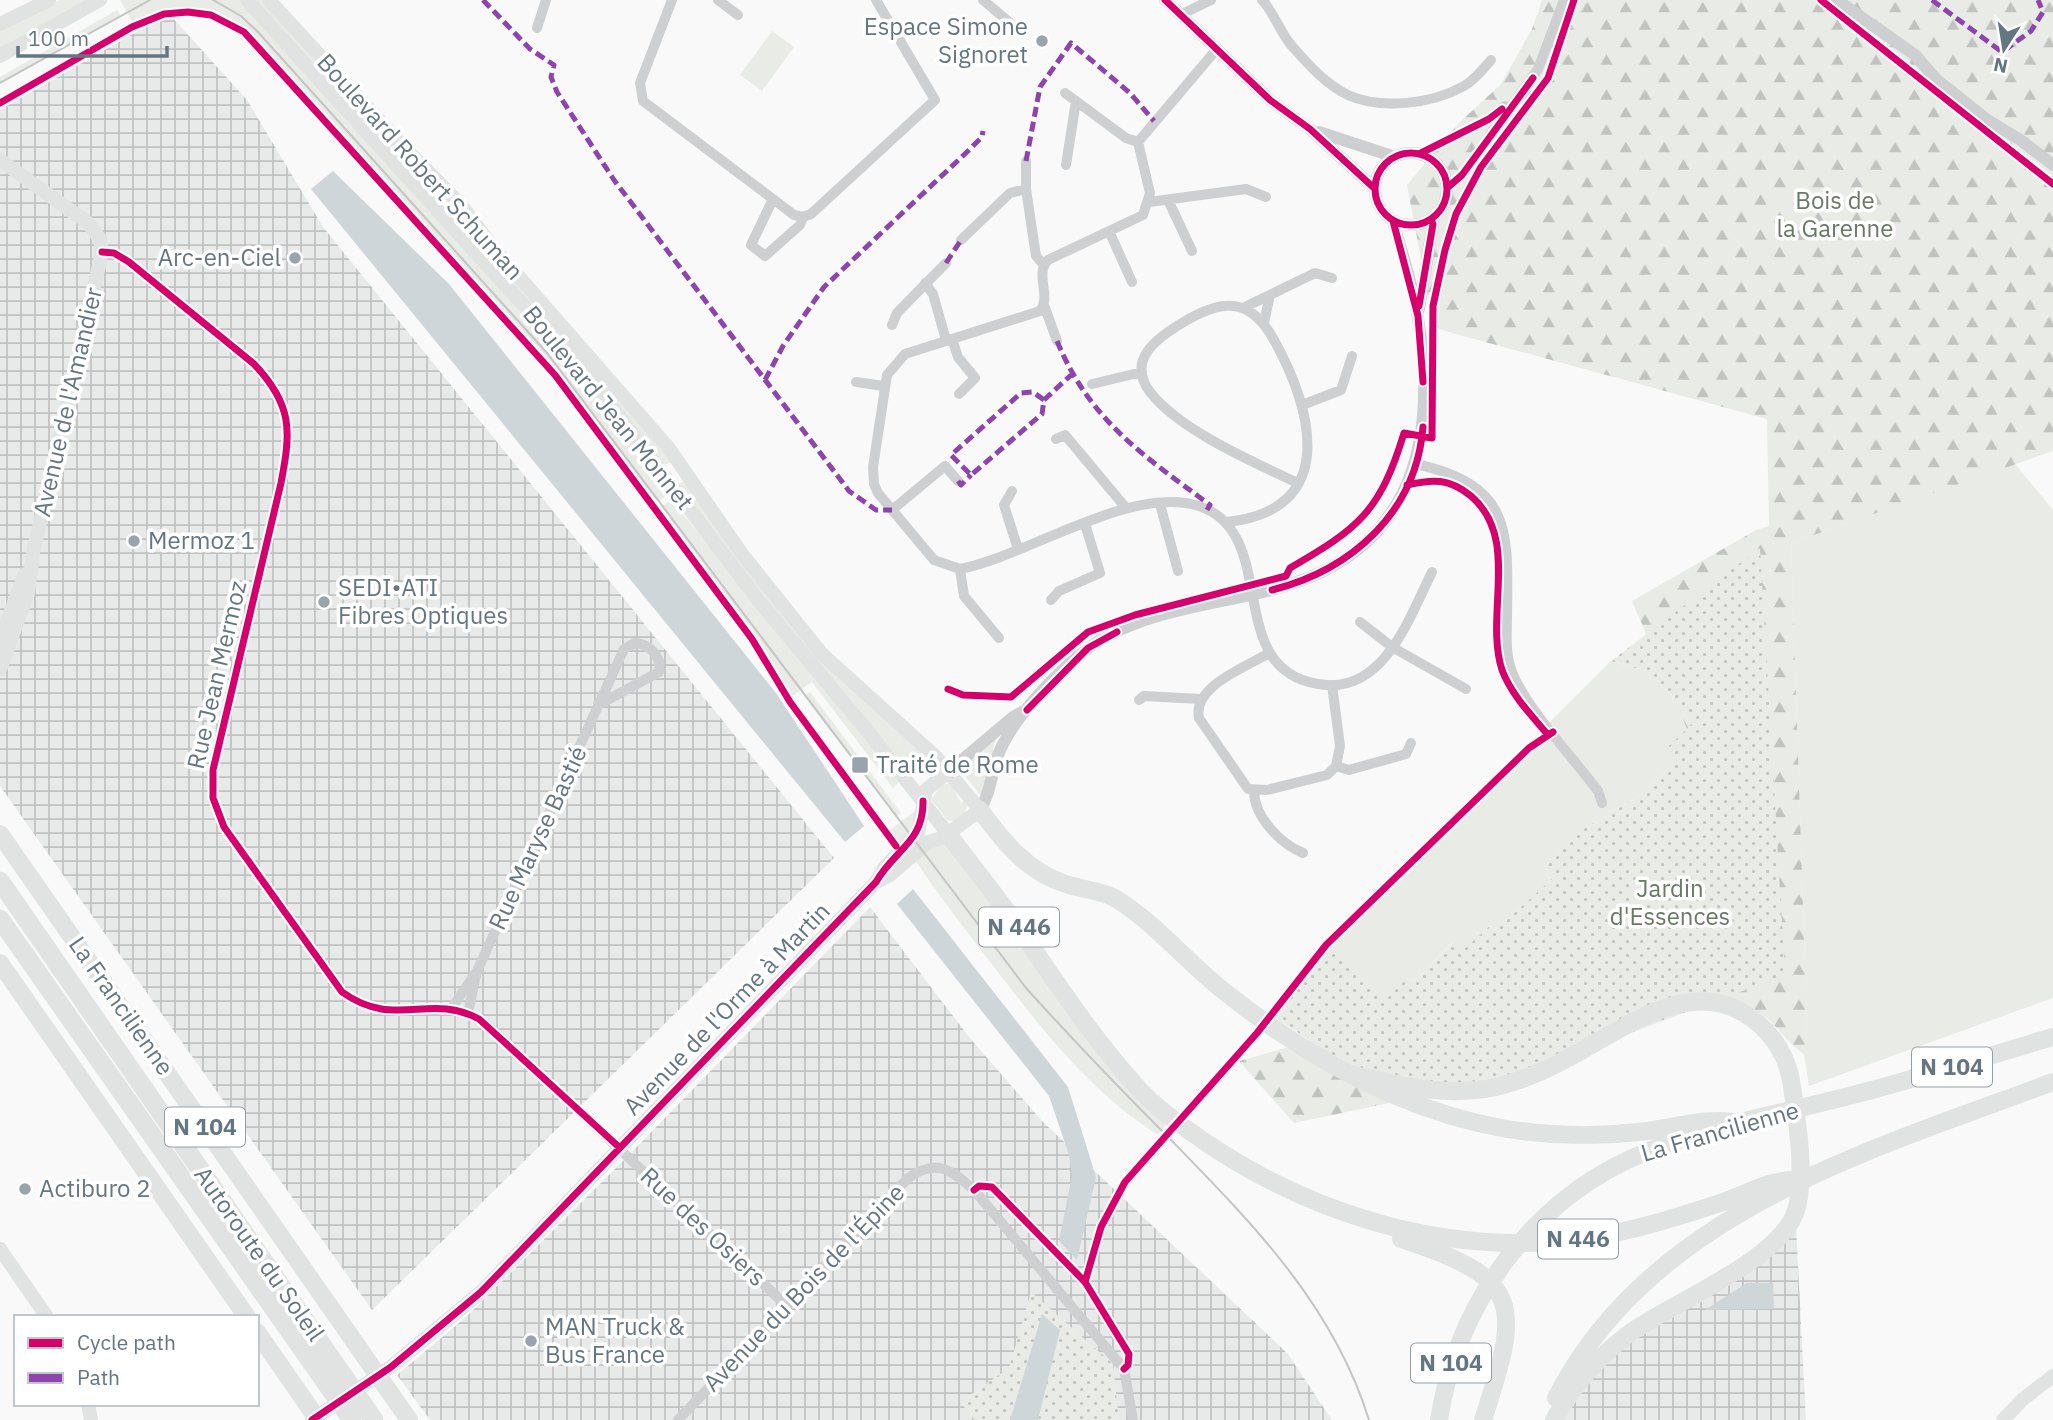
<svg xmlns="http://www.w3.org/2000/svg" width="2053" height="1420" viewBox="0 0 2053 1420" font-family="'IBM Plex Sans',sans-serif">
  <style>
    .industrial { fill: url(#industrial-grid) }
    .green { fill: #e8ebe6 }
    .forest { fill: url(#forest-firs) }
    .park { fill: url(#park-dots) }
    .water { fill: #ced6d9 }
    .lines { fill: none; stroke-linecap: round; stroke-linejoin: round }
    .minor { stroke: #cecfd0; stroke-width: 10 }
    .tertiary { stroke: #cecfd0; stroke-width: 12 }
    .secondary { stroke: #e1e2e2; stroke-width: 14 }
    .trunk { stroke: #e1e2e2; stroke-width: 18 }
    .motorway { stroke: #e1e2e2; stroke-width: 19 }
    .tram { stroke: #c3c5c6; stroke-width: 2 }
    .quiet { stroke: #8e44ad; stroke-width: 5; stroke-dasharray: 10 5; stroke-linecap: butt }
    .cycleway-casing { stroke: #fff; stroke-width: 11 }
    .cycleway { stroke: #d6006c; stroke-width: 7 }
    .poi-dot { fill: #99a4ac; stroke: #fff; stroke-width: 2.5 }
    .labels { text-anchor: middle; stroke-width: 7; stroke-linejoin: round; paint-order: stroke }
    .shield { fill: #fff; stroke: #939fa8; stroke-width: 2 }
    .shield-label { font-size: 23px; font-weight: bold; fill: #657683 }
    .poi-label { font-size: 24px; fill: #657683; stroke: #fff; text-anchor: start }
    .street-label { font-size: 24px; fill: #657683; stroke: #fff }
    .park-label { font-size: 24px; fill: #687a64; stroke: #fff }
  </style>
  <defs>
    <pattern id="industrial-grid" width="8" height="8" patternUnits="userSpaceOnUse" patternTransform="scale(1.75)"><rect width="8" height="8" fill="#e8e9e9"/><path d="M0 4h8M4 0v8" fill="none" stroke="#c0c1c2"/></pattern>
    <pattern id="forest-firs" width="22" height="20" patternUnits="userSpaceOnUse" patternTransform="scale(1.75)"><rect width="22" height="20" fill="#e8ebe6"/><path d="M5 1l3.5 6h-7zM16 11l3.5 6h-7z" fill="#c0c3c0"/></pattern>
    <pattern id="park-dots" width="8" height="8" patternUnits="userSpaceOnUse" patternTransform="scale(1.75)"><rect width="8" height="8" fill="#e8ebe6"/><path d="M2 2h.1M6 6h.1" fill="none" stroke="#c0c3c0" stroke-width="1.8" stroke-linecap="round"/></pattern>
  </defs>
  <rect width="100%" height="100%" fill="#f9f9f9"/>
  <!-- industrial -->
  <path class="industrial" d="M172,17l75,83 76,127 511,631 -462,452 -372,-524v-676l136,-78z
    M870,907l99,130 73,84 246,233 44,66h-902l-33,-45 69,-58 162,-161z
    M1796,1226l10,194h-243l31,-45 31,-30z"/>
  <!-- green -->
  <path class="green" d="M60,0h30l-90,50v-20z
    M120,0h120l7,7 312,343 107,136 -3,3 4,6 -9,7 -4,-4 -3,2 -120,-158 -276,-305c-36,-31 -80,-36 -122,-14z
    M255,0h7l179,194 -4,3z
    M117,10l4,6 -121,68v-7z
    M772,31l22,16 -32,44 -22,-16z
    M448,202l4,1 219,257 -1,3 -7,2 -219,-257z
    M2015,464l38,46v488l-244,88 -5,-32 3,-30 -16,-481z
    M685,480l54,78 189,199 -17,16 -122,-142 -111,-146z
    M671,500l158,191 70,91 -6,6 -81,-106 -21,15 -33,-57 -90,-118 3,-3 -10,-12z
    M1611,661l38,11 46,50 -14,37 -45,39 -52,31 -40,37 10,11 -58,53 -6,-4 -28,26 -10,-9 -37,38 -6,-4 -26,26 -57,-58z
    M810,692l91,121 -5,4 -92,-121z
    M996,738l-14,59 -22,-27z
    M943,784h8l10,19 3,-2 3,4 -2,8 -11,8 -7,-1 -16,-21z
    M919,808l-2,16 -16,20 -11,-14z
    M942,844l6,2 220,276 -10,13c-68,-43 -119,-109 -167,-172 -26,-34 -52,-67 -76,-103l18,-15z"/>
  <!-- forest -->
  <path class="forest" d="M1542,0h511v451l-262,92 16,481 -3,30c-14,-9 -21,-20 -33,-32 -13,-13 -33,-19 -50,-26l-231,86 -196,41 -55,-62 315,-89 141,-225 -63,-146 124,-71 13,-4 -2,-107 -333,-91 -27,-143 52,-62 42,-39 31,-55z"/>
  <!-- park -->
  <path class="park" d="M1760,548l25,427 -293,110 -99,-4 -56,-23 -66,-43 55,-70 57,57 26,-25 6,4 38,-38 9,8 28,-25 6,4 58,-53 -10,-11 40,-37 52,-31 44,-38 -11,-14 26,-25 -46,-49 -38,-11z
    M1031,1292l82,72 6,56h-144l-15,-18 49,-34z"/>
  <!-- water -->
  <path class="water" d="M333,171l116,113 327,409 88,133 -19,16 -534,-653z
    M913,889l155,198 28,90 -19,83 -18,-19 13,-66 -3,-20 -20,-59 -152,-192z
    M1747,1283h26l1,26 -69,1z
    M1042,1314l18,16 -22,90h-28z"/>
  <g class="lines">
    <!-- minor -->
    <path class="minor" d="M672,0l-32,83 3,18 151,114 9,2 8,-3 124,-114 -59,-100
      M718,0l20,15
      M983,0l32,27
      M1262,0c10,9 18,32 29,45 16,18 34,39 57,50 33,15 84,9 116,-9 11,-6 19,-17 27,-26
      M1180,15l31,-15
      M537,28l9,-28
      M1216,50l-78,92 12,51 -7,22 -95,45c-14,15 4,35 -8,51l-135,43 -18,21 -14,92 1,17 4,9 56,67 26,9c68,-13 171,-85 239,-63 85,28 19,171 128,179 59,4 84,-71 105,-113
      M1065,93l61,45 12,4
      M1419,154l70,-35 16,-13
      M1026,161v28l10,67 7,8
      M1066,165l10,-64
      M1447,188l15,-13 76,-106 26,-69
      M773,199l-22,46 14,11 35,-31 3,-8
      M1168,200l24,51
      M1149,202l97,-13 20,8
      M1109,231l23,51
      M961,240l49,-47 16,-4
      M102,252l12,1 15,9 125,102c39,41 37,67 27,119l-68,287v28l11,29 118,165c55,39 92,-3 144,32l301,282
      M925,283l8,11 13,46
      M1044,305l13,36
      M1243,308l72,-35 17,5
      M1264,323l6,-28
      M892,325l5,-12 49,-50
      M952,339l6,18 17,21 -16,16
      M856,382l28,4
      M1092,384l50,-12
      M1302,405l39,-15 11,-34
      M1056,439l9,-4 61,73
      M1416,464c97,22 92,66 91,152 0,18 -2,36 4,53 11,34 64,91 87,122l4,12
      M1012,491l-8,14 14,44
      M1160,504l18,67
      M892,510l53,-44 13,15
      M1227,522c111,-12 87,-110 47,-182 -24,-44 -53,-41 -92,-17 -25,15 -56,37 -32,69 29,38 105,71 148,91
      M960,569l4,27 35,42
      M1051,600l8,-9 41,-18 -15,-49
      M1360,622l32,25 74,42
      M1269,653c-22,14 -77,33 -70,65l49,71 19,1 60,-15 9,-9 4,-20 -8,-61
      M1139,700l5,-4 56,3
      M1336,766l13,4 57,-16 5,-11
      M1254,791c0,26 27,53 49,62
      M477,971l147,-322 11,-6c15,1 27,14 24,29l-61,33
      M451,1009l26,-38 -9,42
      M974,1190l5,-4 13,1 93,95 44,72 -1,11 -4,4
      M1085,1282l16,-55 24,-45 132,-149 69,-88 203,-197 24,-16
      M678,1420l230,-242c29,-20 43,-8 66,12l150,179 9,51"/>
    <!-- tertiary -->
    <path class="tertiary" d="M1165,0l105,100 40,29 65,60
      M1837,0l78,55 22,25 49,39 36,22 31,24
      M1319,132l76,25
      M1375 189a36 36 0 1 1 72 0a36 36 0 1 1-72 0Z
      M1419,309l14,-85 -2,-4
      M949,771l64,-54 13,-7
      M980,810c11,-17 11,-37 18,-55 14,-36 60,-85 92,-108 50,-36 122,-42 181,-57 139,-35 168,-143 147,-272 -5,-32 -16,-65 -25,-97"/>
    <!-- secondary -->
    <path class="secondary" d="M247,0l346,382 166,219 111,133 78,100
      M269,0l133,145 59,60 31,41 176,201 74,107 80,100 114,103 44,53 -38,28 -14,4 -38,33 -14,7
      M0,24l49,-24
      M0,56l100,-56
      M0,160l88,63 12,16 2,13 -69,301 -5,40 -28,76
      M0,640l25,-66
      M0,1249l47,68
      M88,1404l3,16
      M312,1420l79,-53 90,-75 395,-410 8,-14 34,-35 8,-43 23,-19
      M2003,1420l20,-21 30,-23"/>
    <!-- trunk -->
    <path class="trunk" d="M0,638l2,-3
      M980,810c23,31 47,62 86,74 18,6 40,7 55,18 38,25 68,62 104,90 83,66 177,119 282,137 44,7 88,8 132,3 32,-3 68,-16 99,-9
      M0,834l409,586
      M948,834c24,32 50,63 73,97 37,54 73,109 117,157 20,22 46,39 70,56 102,68 222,106 345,98 58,-4 116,-22 170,-40 30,-10 47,-24 80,-22
      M0,963l247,354
      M1350,1074c51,11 92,24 146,13 25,-6 51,-17 74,-30 54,-28 123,-85 184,-37 21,16 35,40 38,67 5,33 15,95 3,126 -17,48 -122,89 -165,120 -30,22 -59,54 -76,87
      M1401,1239c123,40 120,65 82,181
      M257,1332l61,88
      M1556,1398c96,-187 315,-248 497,-316
      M1439,1420c18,-118 95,-223 207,-268 63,-26 133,-38 199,-55 70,-17 139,-40 208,-60"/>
    <!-- motorway -->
    <path class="motorway" d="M0,881l374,539
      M0,919l352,501"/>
    <!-- tram -->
    <path class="tram" d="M213,0l28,16 17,16 289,321 479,635c47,52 96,103 146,153 81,83 162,165 197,279
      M0,83l150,-83"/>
    <!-- quiet -->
    <path class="quiet" d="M483,0l47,49 24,16 -3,12 6,15 57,88 235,311 27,19h16
      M1932,0l70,52 29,-21 12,-19 -5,-12
      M1026,161l14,-74 31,-44 59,50 24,28
      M946,263l15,-23
      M1057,341c33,80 86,114 153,164l-3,5
      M765,380l18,-34 41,-59 144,-136 14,-14 1,-6
      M1044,400l-11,-8 -12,1 -70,62 20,20 71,-61 2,-14 27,-25
      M958,481l3,4 10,-10"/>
    <defs>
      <path id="cycleway" d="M1165,0l105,100 40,29 65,60
        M1821,0l232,184
        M0,103l132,-76 32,-13 24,-2 23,3 33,17 311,343 197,264 38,63 106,144
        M1375 189a36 36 0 1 1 72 0a36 36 0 1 1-72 0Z
        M1419,154l70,-35 13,-10
        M1447,188l15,-13 71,-97
        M1393,221l25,95 5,66
        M102,252l12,1 15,9 125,102c39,41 37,67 27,119l-68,287v28l11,29 118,165c53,38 87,0 137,27l141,129
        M1419,306l14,-82 -2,-4
        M1407,485c26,-6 42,-7 64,11 50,43 13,118 31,174 9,24 29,45 46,65
        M1272,590c79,-20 144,-77 151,-163
        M948,689l15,6 48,2 77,-65 47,-17 151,-39 4,-8c69,-40 90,-56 114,-135l28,5 1,-132 12,-56 11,-36 25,-47 67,-89 26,-78
        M1027,710l61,-62 29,-16
        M974,1190l5,-4 13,1 93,95 44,72 -1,11 -4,4
        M1085,1282l16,-55 24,-45 132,-149 69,-88 203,-197 24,-16
        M312,1420l79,-53 90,-75 395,-410c18,-32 48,-40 47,-81"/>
    </defs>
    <!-- cycleway casing -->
    <use href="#cycleway" class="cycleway-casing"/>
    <!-- cycleway -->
    <use href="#cycleway" class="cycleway"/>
  </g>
  <!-- markers -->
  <g class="poi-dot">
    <circle cx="1042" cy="41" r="7"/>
    <circle cx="295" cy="258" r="7"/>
    <circle cx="134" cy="541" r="7"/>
    <circle cx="324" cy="602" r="7"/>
    <rect x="851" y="756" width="18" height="18" rx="3.5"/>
    <circle cx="25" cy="1189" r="7"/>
    <circle cx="531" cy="1341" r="7"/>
  </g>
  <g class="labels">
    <!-- shield labels -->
    <g class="shield">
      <rect x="979" y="907.5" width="80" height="39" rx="5"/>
      <rect x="1912" y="1047.5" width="80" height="39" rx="5"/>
      <rect x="165" y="1107.5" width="80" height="39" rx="5"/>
      <rect x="1538" y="1219.5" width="80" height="39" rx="5"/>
      <rect x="1411" y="1343.5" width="80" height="39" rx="5"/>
    </g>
    <g class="shield-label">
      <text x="1019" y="935">N 446</text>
      <text x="1952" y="1075">N 104</text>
      <text x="205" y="1135">N 104</text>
      <text x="1578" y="1247">N 446</text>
      <text x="1451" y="1371">N 104</text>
    </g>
    <!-- poi labels -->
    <g class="poi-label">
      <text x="1028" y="35" text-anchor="end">Espace Simone<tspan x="1028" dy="28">Signoret</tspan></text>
      <text x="281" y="266" text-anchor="end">Arc-en-Ciel</text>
      <text x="148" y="549">Mermoz 1</text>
      <text x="338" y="596">SEDI•ATI<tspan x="338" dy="28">Fibres Optiques</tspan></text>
      <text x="876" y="773">Traité de Rome</text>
      <text x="39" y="1197">Actiburo 2</text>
      <text x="545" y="1335">MAN Truck &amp;<tspan x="545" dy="28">Bus France</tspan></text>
    </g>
    <!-- street labels -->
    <g class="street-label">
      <text transform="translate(420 167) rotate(48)" y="8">Boulevard Robert Schuman</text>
      <text transform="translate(68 402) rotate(-77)" y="8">Avenue de l'Amandier</text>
      <text transform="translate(608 408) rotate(51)" y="8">Boulevard Jean Monnet</text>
      <text transform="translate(217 675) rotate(-77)" y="8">Rue Jean Mermoz</text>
      <text transform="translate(538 838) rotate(-65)" y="8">Rue Maryse Bastié</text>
      <text transform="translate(121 1006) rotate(55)" y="8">La Francilienne</text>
      <text transform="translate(727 1009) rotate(-46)" y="8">Avenue de l'Orme à Martin</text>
      <text transform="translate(1720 1132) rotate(-16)" y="8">La Francilienne</text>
      <text transform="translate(703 1227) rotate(43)" y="8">Rue des Osiers</text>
      <text transform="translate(259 1254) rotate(55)" y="8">Autoroute du Soleil</text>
      <text transform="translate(804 1288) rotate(-46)" y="8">Avenue du Bois de l'Épine</text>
    </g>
    <!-- park labels -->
    <g class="park-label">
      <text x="1835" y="209">Bois de<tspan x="1835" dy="28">la Garenne</tspan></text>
      <text x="1670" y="897">Jardin<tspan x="1670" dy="28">d'Essences</tspan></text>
    </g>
  </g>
  <!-- legend -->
  <rect x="14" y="1315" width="245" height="91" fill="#ffffff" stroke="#c1c8cd" stroke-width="2"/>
  <rect x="28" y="1338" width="35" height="10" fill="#d6006c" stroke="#c1c8cd" stroke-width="2"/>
  <text x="77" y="1350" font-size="21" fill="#657683">Cycle path</text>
  <rect x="28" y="1373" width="35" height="10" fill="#8e44ad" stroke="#c1c8cd" stroke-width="2"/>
  <text x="77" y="1385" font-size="21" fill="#657683">Path</text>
  <!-- north arrow -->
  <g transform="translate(2004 49) rotate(192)" stroke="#ffffff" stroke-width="5" paint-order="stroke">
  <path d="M0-5L12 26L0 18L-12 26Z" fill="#657683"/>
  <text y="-10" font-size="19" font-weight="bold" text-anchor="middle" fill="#657683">N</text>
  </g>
  <!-- scale -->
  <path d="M18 46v10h149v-10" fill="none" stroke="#657683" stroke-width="3.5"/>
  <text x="28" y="46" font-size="21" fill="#657683" stroke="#ffffff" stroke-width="5" paint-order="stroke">100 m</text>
</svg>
